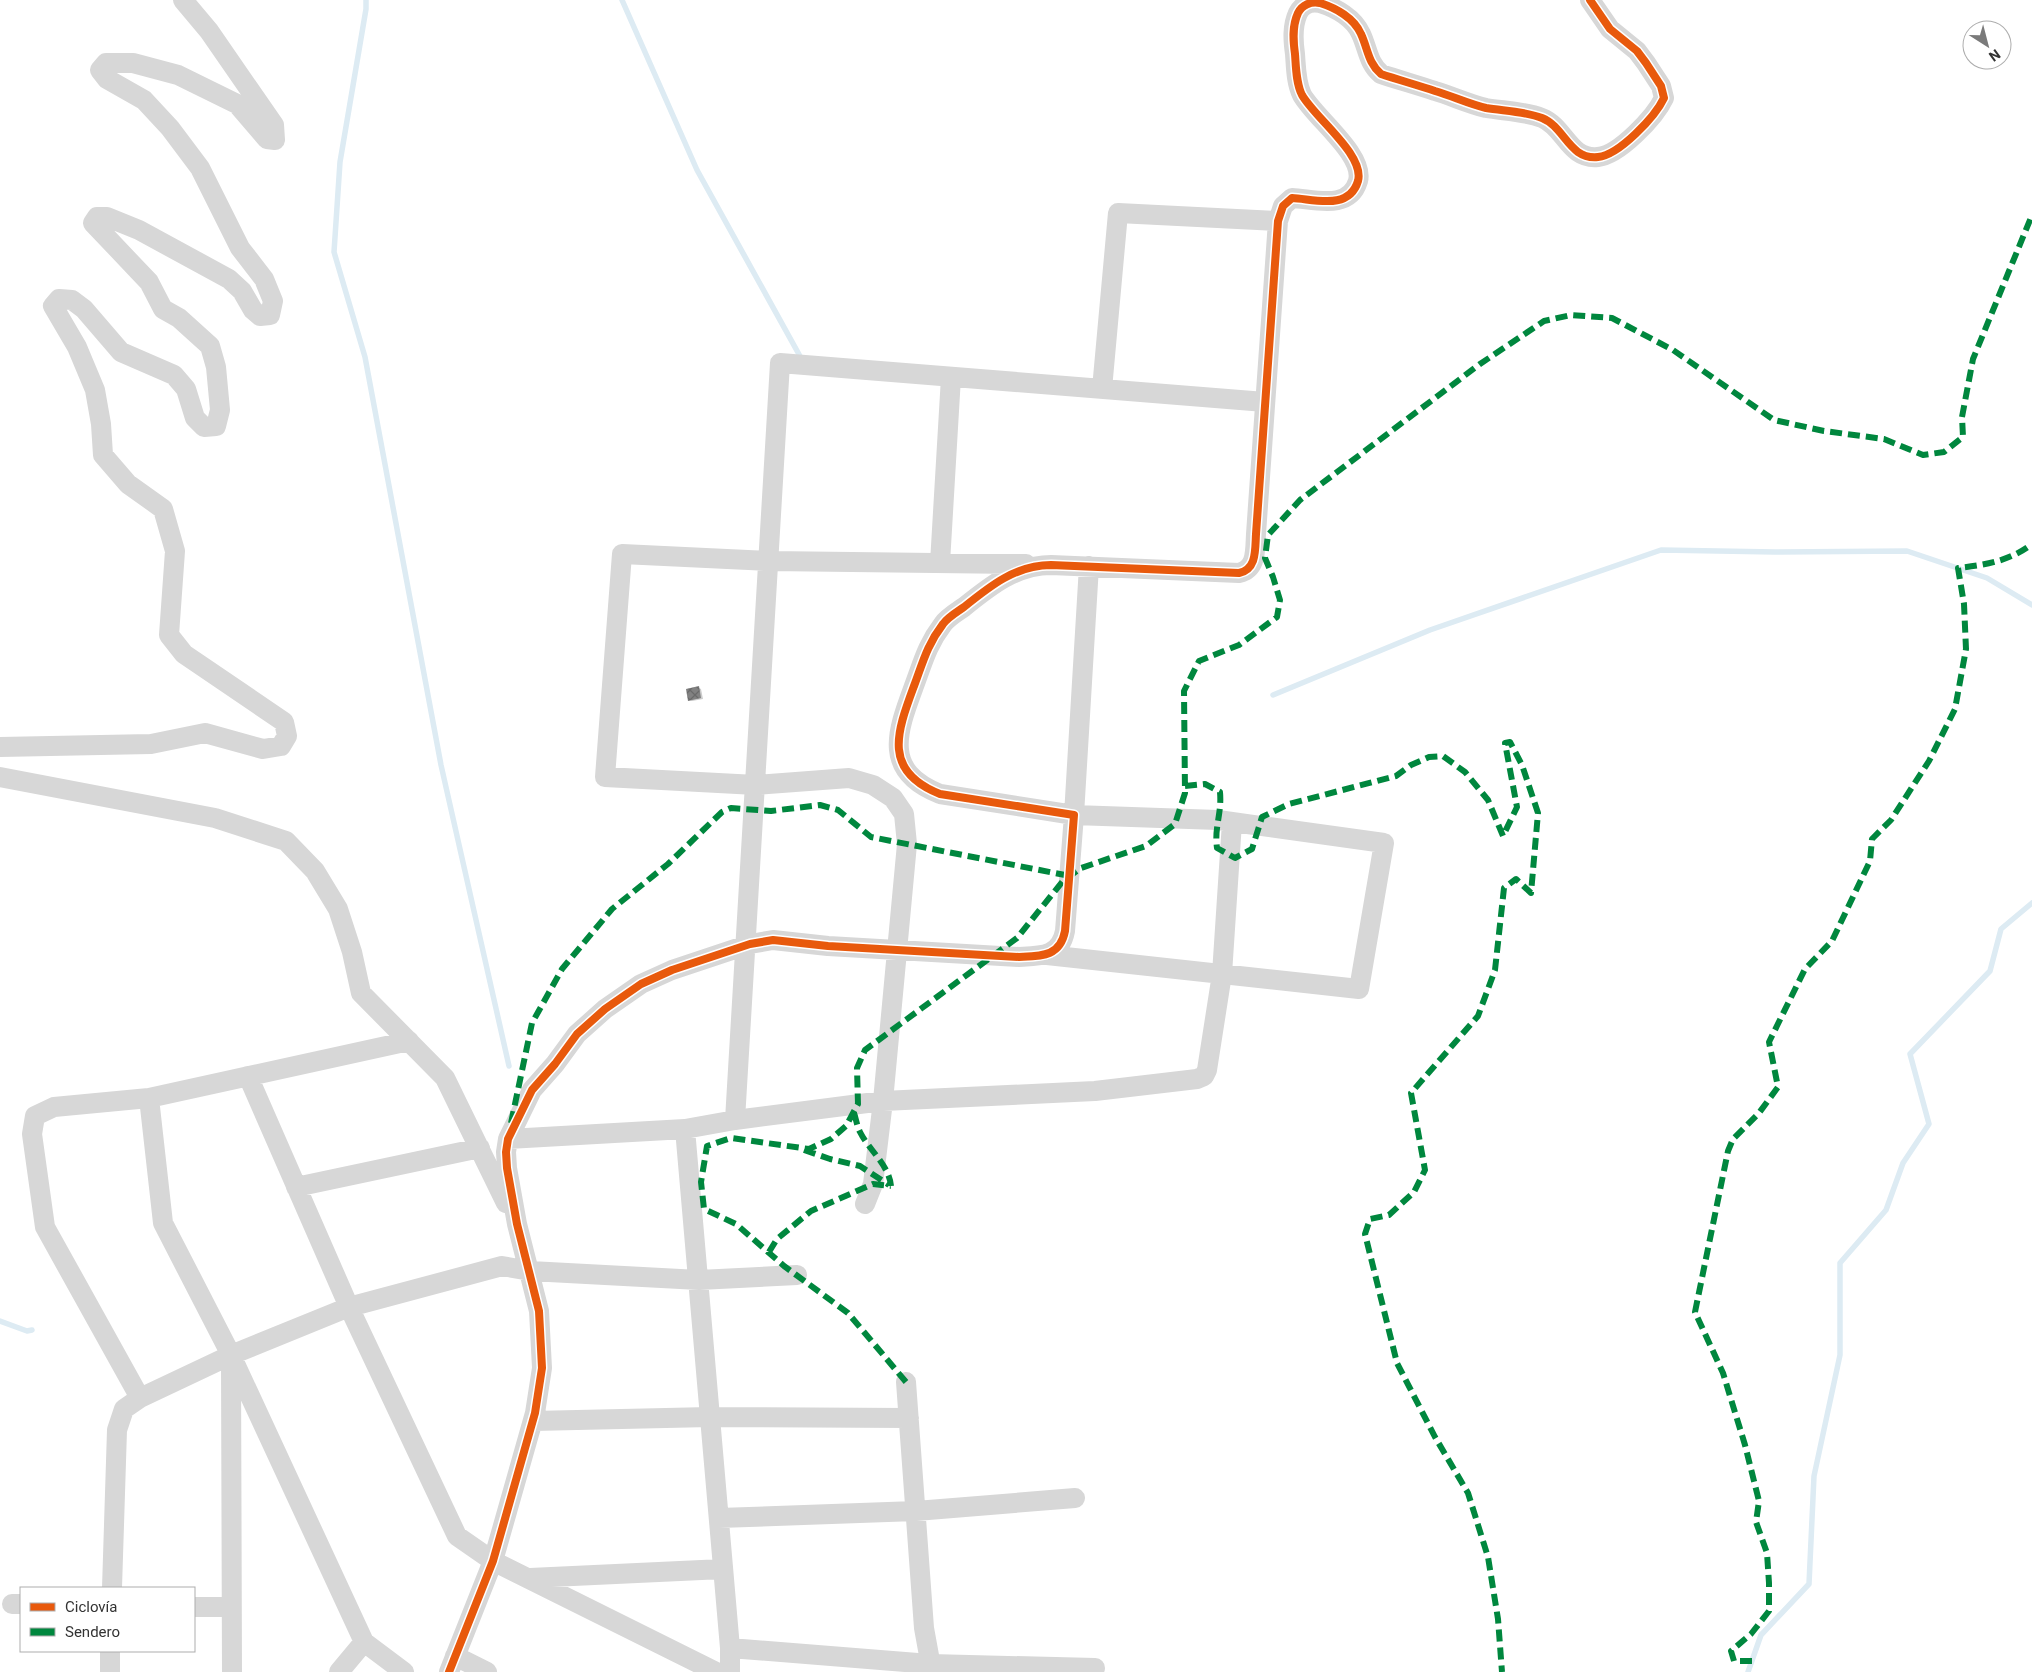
<svg xmlns="http://www.w3.org/2000/svg" width="2032" height="1672" viewBox="0 0 2032 1672" font-family="Roboto,sans-serif">
  <style>
    .shadow { fill: #0003 }
    .lines { fill: none; stroke-linecap: round; stroke-linejoin: round }
    .stream { stroke: #ddebf3; stroke-width: 5.5 }
    .building { fill: url(#building-cross-hatch) }
    .minor { stroke: #d7d7d7; stroke-width: 20 }
    .quiet { stroke: #00873e; stroke-width: 6; stroke-dasharray: 12 6; stroke-linecap: butt }
    .cycleway-casing { stroke: #fff; stroke-width: 11 }
    .cycleway { stroke: #e8590c; stroke-width: 8 }
  </style>
  <defs>
    <pattern id="building-cross-hatch" width="8" height="8" patternUnits="userSpaceOnUse" patternTransform="scale(1.25)"><rect width="8" height="8" fill="#818181"/><path d="M0 0l8 8M0 8l8-8" fill="none" stroke="#6a6a6a"/></pattern>
  </defs>
  <rect width="100%" height="100%" fill="#fff"/>
  <!-- shadow -->
  <path class="shadow" d="M699,688l2,1 2,10 -11,2 -2,-1z"/>
  <g class="lines">
    <!-- stream -->
    <path class="stream" d="M366,0v9l-26,153 -6,90 31,105 76,408 68,301
      M622,0l75,170 104,188
      M1273,695l157,-65 231,-80 114,2 132,-1 80,27 45,27
      M0,1321l27,10 5,-1
      M1748,1672l13,-37 48,-51 5,-108 26,-121v-92l46,-53 17,-47 26,-39 -19,-70 80,-83 11,-42 31,-26"/>
  </g>
  <!-- building -->
  <path class="building" d="M699,686l2,12 -13,3 -2,-12z"/>
  <g class="lines">
    <!-- minor -->
    <path class="minor" d="M1102,389l16,-176 160,8
      M940,563l11,-186
      M0,747l151,-3 54,-11 58,16 18,-3 6,-10 -3,-14 -100,-68 -15,-19 6,-84 -12,-42 -35,-25 -25,-29 -2,-31 -6,-34 -18,-43 -24,-41 6,-7 13,1 12,9 37,43 53,23 12,14 9,29 9,9 12,-1 4,-16 -4,-43 -6,-21 -31,-28 -16,-9 -14,-27 -56,-59 4,-6h10l32,13 90,49 13,12 11,19 7,6 10,-1 3,-14 -9,-22 -24,-31 -40,-80 -30,-40 -26,-28 -37,-21 -7,-9 6,-7h27l45,12 59,29 30,35 8,1 -1,-15 -65,-94 -26,-31
      M0,777l215,41 71,23 29,30 23,38 14,43 9,41 84,85 61,125
      M1047,955l312,34 25,-146 -166,-23 -144,-5 15,-249
      M248,1076l101,231 108,229 36,25 223,111
      M149,1098l14,125 68,132 133,287 40,30
      M735,1120l45,-757 485,39
      M508,1139l177,-10
      M296,1187l184,-39
      M865,1204l8,-20 10,-83 24,-257 -3,-30 -11,-16 -20,-13 -24,-7 -93,7 -151,-8 17,-223 147,7 257,3
      M231,1362l1,310
      M906,1382l18,246 8,44
      M140,1398l-95,-171 -13,-93 3,-18 19,-9 95,-9 260,-57
      M533,1421l177,-4 199,1
      M719,1518l197,-7 159,-13
      M530,1578l193,-9
      M112,1588l5,-158 7,-21 16,-11 91,-43 118,-48 153,-41 28,5 169,9 98,-5
      M12,1604h9
      M194,1607h37
      M730,1648l200,16 165,4
      M455,1656l32,16
      M110,1672v-21
      M339,1672l25,-30
      M449,1672l44,-111 42,-148 7,-45 -3,-57 -22,-87 -10,-56 -1,-16 2,-13 24,-49 23,-26 22,-30 28,-25 36,-25 31,-14 78,-26 23,-4 55,6 191,11c22,-1 41,0 46,-26l9,-116 -134,-21c-58,-23 -43,-62 -26,-108 9,-24 13,-41 29,-62 5,-7 14,-12 21,-17 26,-21 52,-42 87,-42l188,8c18,-4 16,-23 17,-39l22,-313 5,-15 9,-8c22,1 57,13 66,-17 7,-26 -43,-63 -56,-86 -6,-12 -6,-28 -7,-41 -2,-14 -3,-28 3,-41 4,-8 13,-12 22,-10 16,5 34,15 41,31 7,15 7,29 20,40 18,6 36,11 54,17 17,5 34,13 51,17 18,3 38,3 56,10 23,9 27,42 56,39 21,-2 57,-40 66,-59l-3,-12 -15,-23 -9,-12 -27,-22 -20,-29
      M730,1672v-24l-45,-519 50,-9 148,-19 212,-10 102,-12 7,-3 3,-6 15,-96 10,-152"/>
    <!-- quiet -->
    <path class="quiet" d="M1185,786l20,-2 15,8c2,22 -6,35 -3,56l18,10 17,-9 10,-32 27,-13 107,-28 15,-11 18,-8 14,-1 22,16 23,28 15,36 14,-29 -12,-64 5,-1 12,23 16,48 -7,80 -15,-14 -12,9 -9,82 -17,46 -67,77 14,77 -11,22 -25,23 -19,4 -5,15 32,129 38,74 33,56 20,64 10,62 4,53
      M854,1113c2,6 3,13 6,19 9,18 29,33 31,54
      M511,1123l21,-100 30,-54 50,-60 56,-45 54,-52 9,-4 40,3 49,-6 18,5 33,27 199,39
      M804,1150l26,9 30,7 29,19
      M769,1252l8,-13 34,-28 62,-27 18,2
      M906,1382l-58,-69 -64,-47 -48,-42 -32,-15 -3,-27 6,-36 24,-8 78,11 22,-10 15,-13 12,-22 -1,-36 8,-18 152,-112 46,-57 18,-13 65,-22 29,-22 10,-31 -1,-102 15,-30 40,-16 38,-28 3,-17 -7,-23 -8,-19 3,-23 32,-35 180,-136 64,-43 27,-6 41,3 61,32 101,70 50,11 60,8 39,16 21,-3 19,-15 -1,-20 11,-58 59,-144
      M1752,1661h-18l-3,-10 20,-17 18,-23v-28l-2,-30 -11,-31 3,-21 -14,-56 -22,-72 -28,-61 33,-161 5,-12 26,-26 19,-26 -9,-45 36,-73 27,-28 38,-80 2,-22 19,-19 38,-59 26,-52 11,-60 -2,-45 -6,-36c27,-3 52,-7 74,-24"/>
    <defs>
      <path id="cycleway" d="M449,1672l44,-111 42,-148 7,-45 -3,-57 -22,-87 -10,-56 -1,-16 2,-13 24,-49 23,-26 22,-30 28,-25 36,-25 31,-14 78,-26 23,-4 55,6 191,11c22,-1 41,0 46,-26l9,-116 -134,-21c-58,-23 -43,-62 -26,-108 9,-24 13,-41 29,-62 5,-7 14,-12 21,-17 26,-21 52,-42 87,-42l188,8c18,-4 16,-23 17,-39l22,-313 5,-15 9,-8c22,1 57,13 66,-17 7,-26 -43,-63 -56,-86 -6,-12 -6,-28 -7,-41 -2,-14 -3,-28 3,-41 4,-8 13,-12 22,-10 16,5 34,15 41,31 7,15 7,29 20,40 18,6 36,11 54,17 17,5 34,13 51,17 18,3 38,3 56,10 23,9 27,42 56,39 21,-2 57,-40 66,-59l-3,-12 -15,-23 -9,-12 -27,-22 -20,-29"/>
    </defs>
    <!-- cycleway casing -->
    <use href="#cycleway" class="cycleway-casing"/>
    <!-- cycleway -->
    <use href="#cycleway" class="cycleway"/>
  </g>
  <!-- legend -->
  <rect x="20" y="1587" width="175" height="65" fill="#ffffff" stroke="#adadad"/>
  <rect x="30" y="1603" width="25" height="8" fill="#e8590c" stroke="#adadad"/>
  <text x="65" y="1612" font-size="15" fill="#333333">Ciclovía</text>
  <rect x="30" y="1628" width="25" height="8" fill="#00873e" stroke="#adadad"/>
  <text x="65" y="1637" font-size="15" fill="#333333">Sendero</text>
  <!-- north arrow -->
  <g transform="translate(1987 45) rotate(144)"><circle r="24" fill="#ffffff" stroke="#adadad"/>
  <path d="M0-4L9 19L0 12L-9 19Z" fill="#7a7a7a"/>
  <text y="-8" font-size="14" font-weight="bold" text-anchor="middle" fill="#333333">N</text>
  </g>
</svg>
